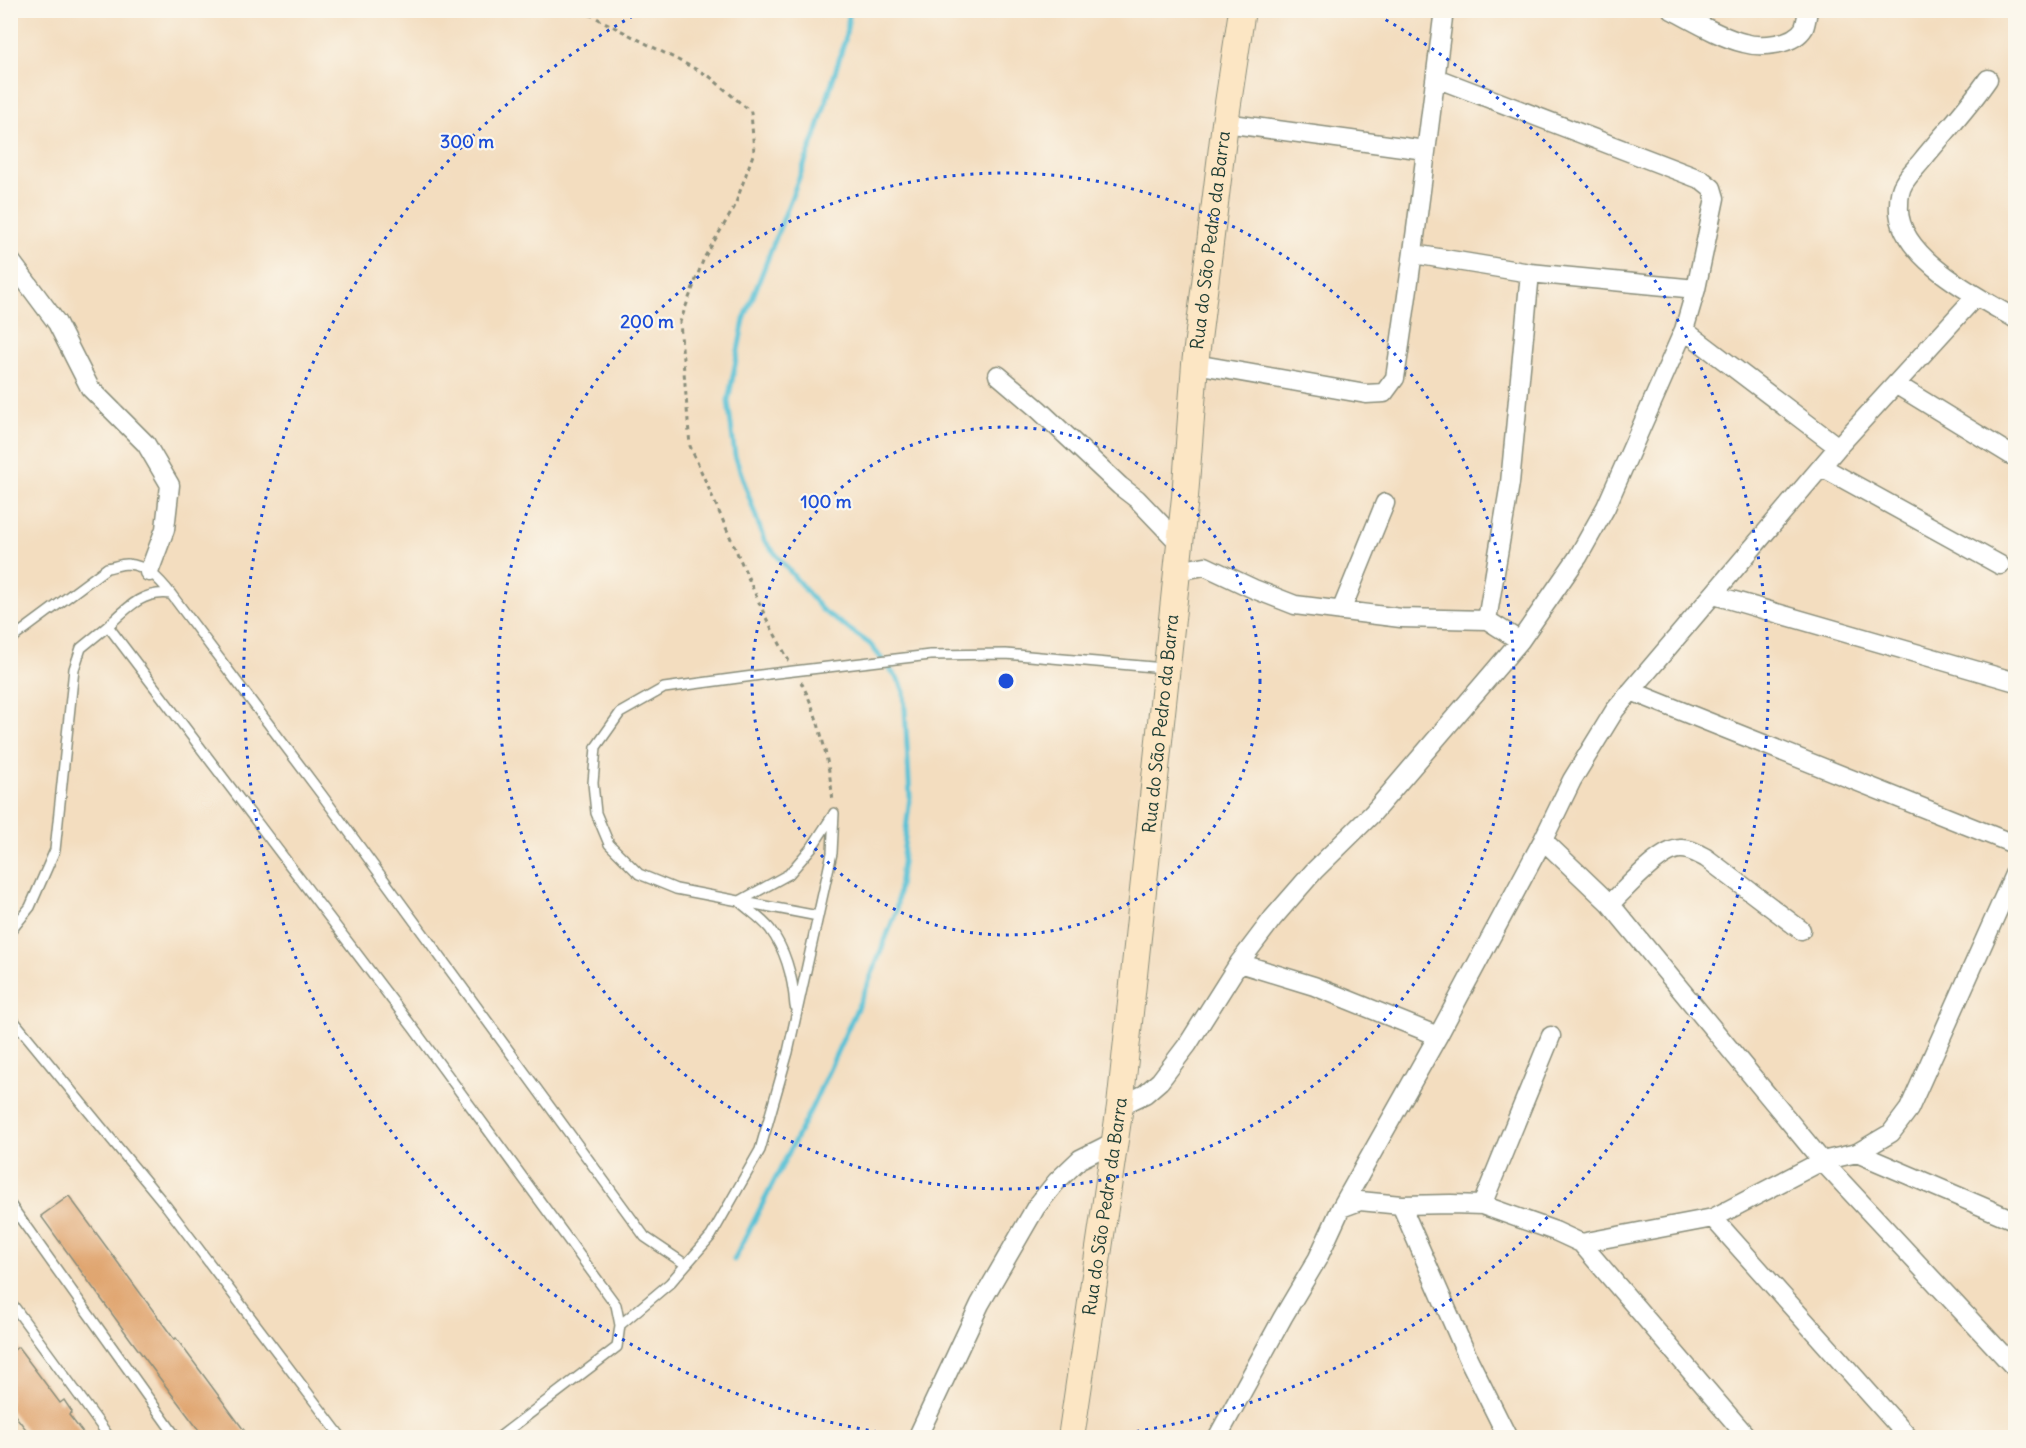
<svg xmlns="http://www.w3.org/2000/svg" width="2026" height="1448" viewBox="0 0 2026 1448" font-family="Delius,sans-serif">
  <style>
    .lines { fill: none; stroke-linecap: round; stroke-linejoin: round }
    .stream { stroke: #58c1d5; stroke-width: 5 }
    .building { fill: #e0a56f }
    .lane-casing { stroke: #898d7a; stroke-width: 12 }
    .street-casing { stroke: #898d7a; stroke-width: 21 }
    .secondary-casing { stroke: #898d7a; stroke-width: 28 }
    .path { stroke: #898d7a; stroke-width: 3; stroke-dasharray: 4.5 4.5; stroke-linecap: butt }
    .lane { stroke: #fff; stroke-width: 9 }
    .street { stroke: #fff; stroke-width: 18 }
    .secondary { stroke: #fce6c4; stroke-width: 26 }
    .lane-bridge-casing { stroke: #898d7a; stroke-width: 12; stroke-linecap: butt }
    .lane-bridge { stroke: #fff; stroke-width: 9 }
    .ring { fill: none; stroke: #1d4ed8; stroke-width: 3; stroke-dasharray: 3 6 }
    .labels { text-anchor: middle; stroke-width: 4.5; stroke-linejoin: round; paint-order: stroke }
    .street-label { font-size: 18px; fill: #1f3d34; stroke: #fbf7ec }
    .centre { fill: #1d4ed8; stroke: #fbf7ec; stroke-width: 3 }
    .ring-label { font-size: 18px; text-anchor: middle; font-weight: bold; fill: #1d4ed8; stroke: #fbf7ec; stroke-width: 4.5; stroke-linejoin: round; paint-order: stroke }
  </style>
  <rect width="100%" height="100%" fill="#fbf7ec"/>
  <filter id="ink" filterUnits="userSpaceOnUse"><feTurbulence type="fractalNoise" baseFrequency=".0167" numOctaves="2"/><feDisplacementMap in="SourceGraphic" scale="12" xChannelSelector="R" yChannelSelector="G"/><feConvolveMatrix kernelMatrix="1 2 1 2 8 2 1 2 1" color-interpolation-filters="sRGB"/></filter>
  <filter id="wash" filterUnits="userSpaceOnUse"><feTurbulence type="fractalNoise" baseFrequency=".008" numOctaves="4" result="noise"/><feDisplacementMap in="SourceGraphic" scale="24" xChannelSelector="R" yChannelSelector="G"/><feGaussianBlur stdDeviation="1.35" result="paint"/><feColorMatrix in="noise" values="0 0 0 0 0 0 0 0 0 0 0 0 0 0 0 0 0 1.4 0 .05"/><feComposite in="paint" operator="in"/></filter>
  <g filter="url(#wash)">
    <rect width="100%" height="100%" fill="#f3ddbf"/>
    <g class="lines">
      <!-- stream -->
      <path class="stream" d="M734,1260l79,-155 55,-121 28,-72 14,-115 -6,-105 -4,-10 -30,-38 -48,-34 -58,-70 -29,-84 -7,-55 16,-81 72,-186 29,-94 5,-30"/>
    </g>
    <g id="blocks">
      <!-- building -->
      <path class="building" d="M69,1196l105,143 2,-1 73,99h-45l-73,-97 -90,-124z
        M18,1347l42,56 4,-3 8,12 -3,3 17,22h-54l-22,-28v-56z"/>
    </g>
  </g>
  <g filter="url(#ink)">
    <use href="#blocks" fill-opacity="0" stroke="#898d7a" stroke-width="1.5"/>
    <g class="lines">
      <defs>
        <path id="lane" d="M10,640l97,-72c6,-1 14,-4 20,-4 20,1 33,16 44,30
          M1074,660l90,8
          M768,674l-104,14 -44,25 -24,34 -3,36 3,30 13,31 30,30 37,15 142,27
          M740,901l49,-27 23,-27 21,-32
          M741,903c9,8 21,16 29,26 17,23 23,49 25,77
          M10,932l20,-25 25,-57 19,-181 7,-21 27,-22
          M10,1016l157,191 175,231
          M10,1204l167,234
          M10,1301l100,137
          M620,1325l50,-42 41,-47 49,-86 28,-98 44,-199 2,-40
          M498,1438l119,-91 3,-22 -4,-20 -202,-276 -306,-403c19,-18 35,-36 63,-32l151,201 323,442 40,27"/>
        <path id="street" d="M1672,10c21,11 50,28 72,33 17,5 50,2 60,-15 2,-5 3,-12 4,-18
          M1988,79c-19,28 -42,52 -64,79 -6,8 -15,16 -20,25 -4,6 -5,15 -5,22 -4,51 79,92 117,114
          M1225,123l200,27
          M1414,254l116,19 166,16
          M10,260l47,63 33,65 56,56 24,41 -5,44 -16,43
          M1684,330l154,117
          M1195,364l171,30 18,-1 11,-15c19,-122 33,-245 49,-368
          M998,375l40,34 82,77 17,13 43,45
          M1897,385l119,73
          M1822,467l178,98
          M1177,571l28,-5 49,23 41,16 106,13 86,2 33,21
          M1714,595l302,87
          M1341,611l44,-108
          M1487,620l23,-137 20,-210
          M1631,691l385,154
          M1543,840l67,64 212,257 194,208
          M1610,904c15,-14 49,-54 70,-55 9,-1 18,5 26,9l95,72
          M1239,963l75,23 124,50
          M1120,1106l25,-12 15,-13 28,-37 51,-81 34,-45 41,-47 58,-57 148,-173 58,-84 28,-50 78,-177 12,-41 19,-91 -3,-10 -10,-8 -266,-102
          M1857,1153l159,68
          M1401,1205l68,155 39,78
          M1482,1205l69,-169
          M1341,1208l19,-7 41,4 50,-1 31,1 73,26 26,12 132,-25 109,-57 35,-8 34,-20 18,-24 107,-239
          M1713,1218l196,220
          M1581,1243l167,195
          M917,1438l63,-134 56,-97 21,-26 23,-22 34,-17
          M1217,1438l66,-121 35,-59 23,-50 97,-172 105,-196 29,-60 43,-70 223,-263 138,-151"/>
        <g id="secondary">
          <path id="s1" d="M1071,1438l49,-332 65,-609 10,-133 30,-241 17,-113"/>
        </g>
      </defs>
      <!-- lane casing -->
      <use href="#lane" class="lane-casing"/>
      <!-- street casing -->
      <use href="#street" class="street-casing"/>
      <!-- secondary casing -->
      <use href="#secondary" class="secondary-casing"/>
      <!-- path -->
      <path class="path" d="M581,10l128,66 42,36 3,40 -20,56 -30,50 -24,64 10,124 75,170 24,45
        M801,682c19,36 28,80 32,120"/>
      <!-- lane -->
      <use href="#lane" class="lane"/>
      <!-- street -->
      <use href="#street" class="street"/>
      <!-- secondary -->
      <use href="#secondary" class="secondary"/>
      <defs>
        <path id="lane-bridge" d="M768,674l162,-19 76,-1 68,6"/>
      </defs>
      <!-- lane-bridge casing -->
      <use href="#lane-bridge" class="lane-bridge-casing"/>
      <!-- lane-bridge -->
      <use href="#lane-bridge" class="lane-bridge"/>
    </g>
  </g>
  <!-- distance rings -->
  <g class="ring">
    <circle cx="1006" cy="681" r="254"/>
    <circle cx="1006" cy="681" r="508"/>
    <path d="M913 1437A762 762 0 0 1 642 11M1370 11A762 762 0 0 1 1099 1437"/>
  </g>
  <g class="labels">
    <!-- street labels -->
    <g class="street-label">
      <text dy="6" stroke="none"><textPath href="#s1" startOffset="1206">Rua do São Pedro da Barra</textPath></text>
      <text dy="6" stroke="none"><textPath href="#s1" startOffset="720">Rua do São Pedro da Barra</textPath></text>
      <text dy="6" stroke="none"><textPath href="#s1" startOffset="234">Rua do São Pedro da Barra</textPath></text>
    </g>
  </g>
  <circle cx="1006" cy="681" r="9" class="centre"/>
  <g class="ring-label">
    <text x="467" y="148">300 m</text>
    <text x="647" y="328">200 m</text>
    <text x="826" y="508">100 m</text>
  </g>
  <!-- margin -->
  <rect width="2026" height="1448" fill="none" stroke="#fbf7ec" stroke-width="36"/>
</svg>
